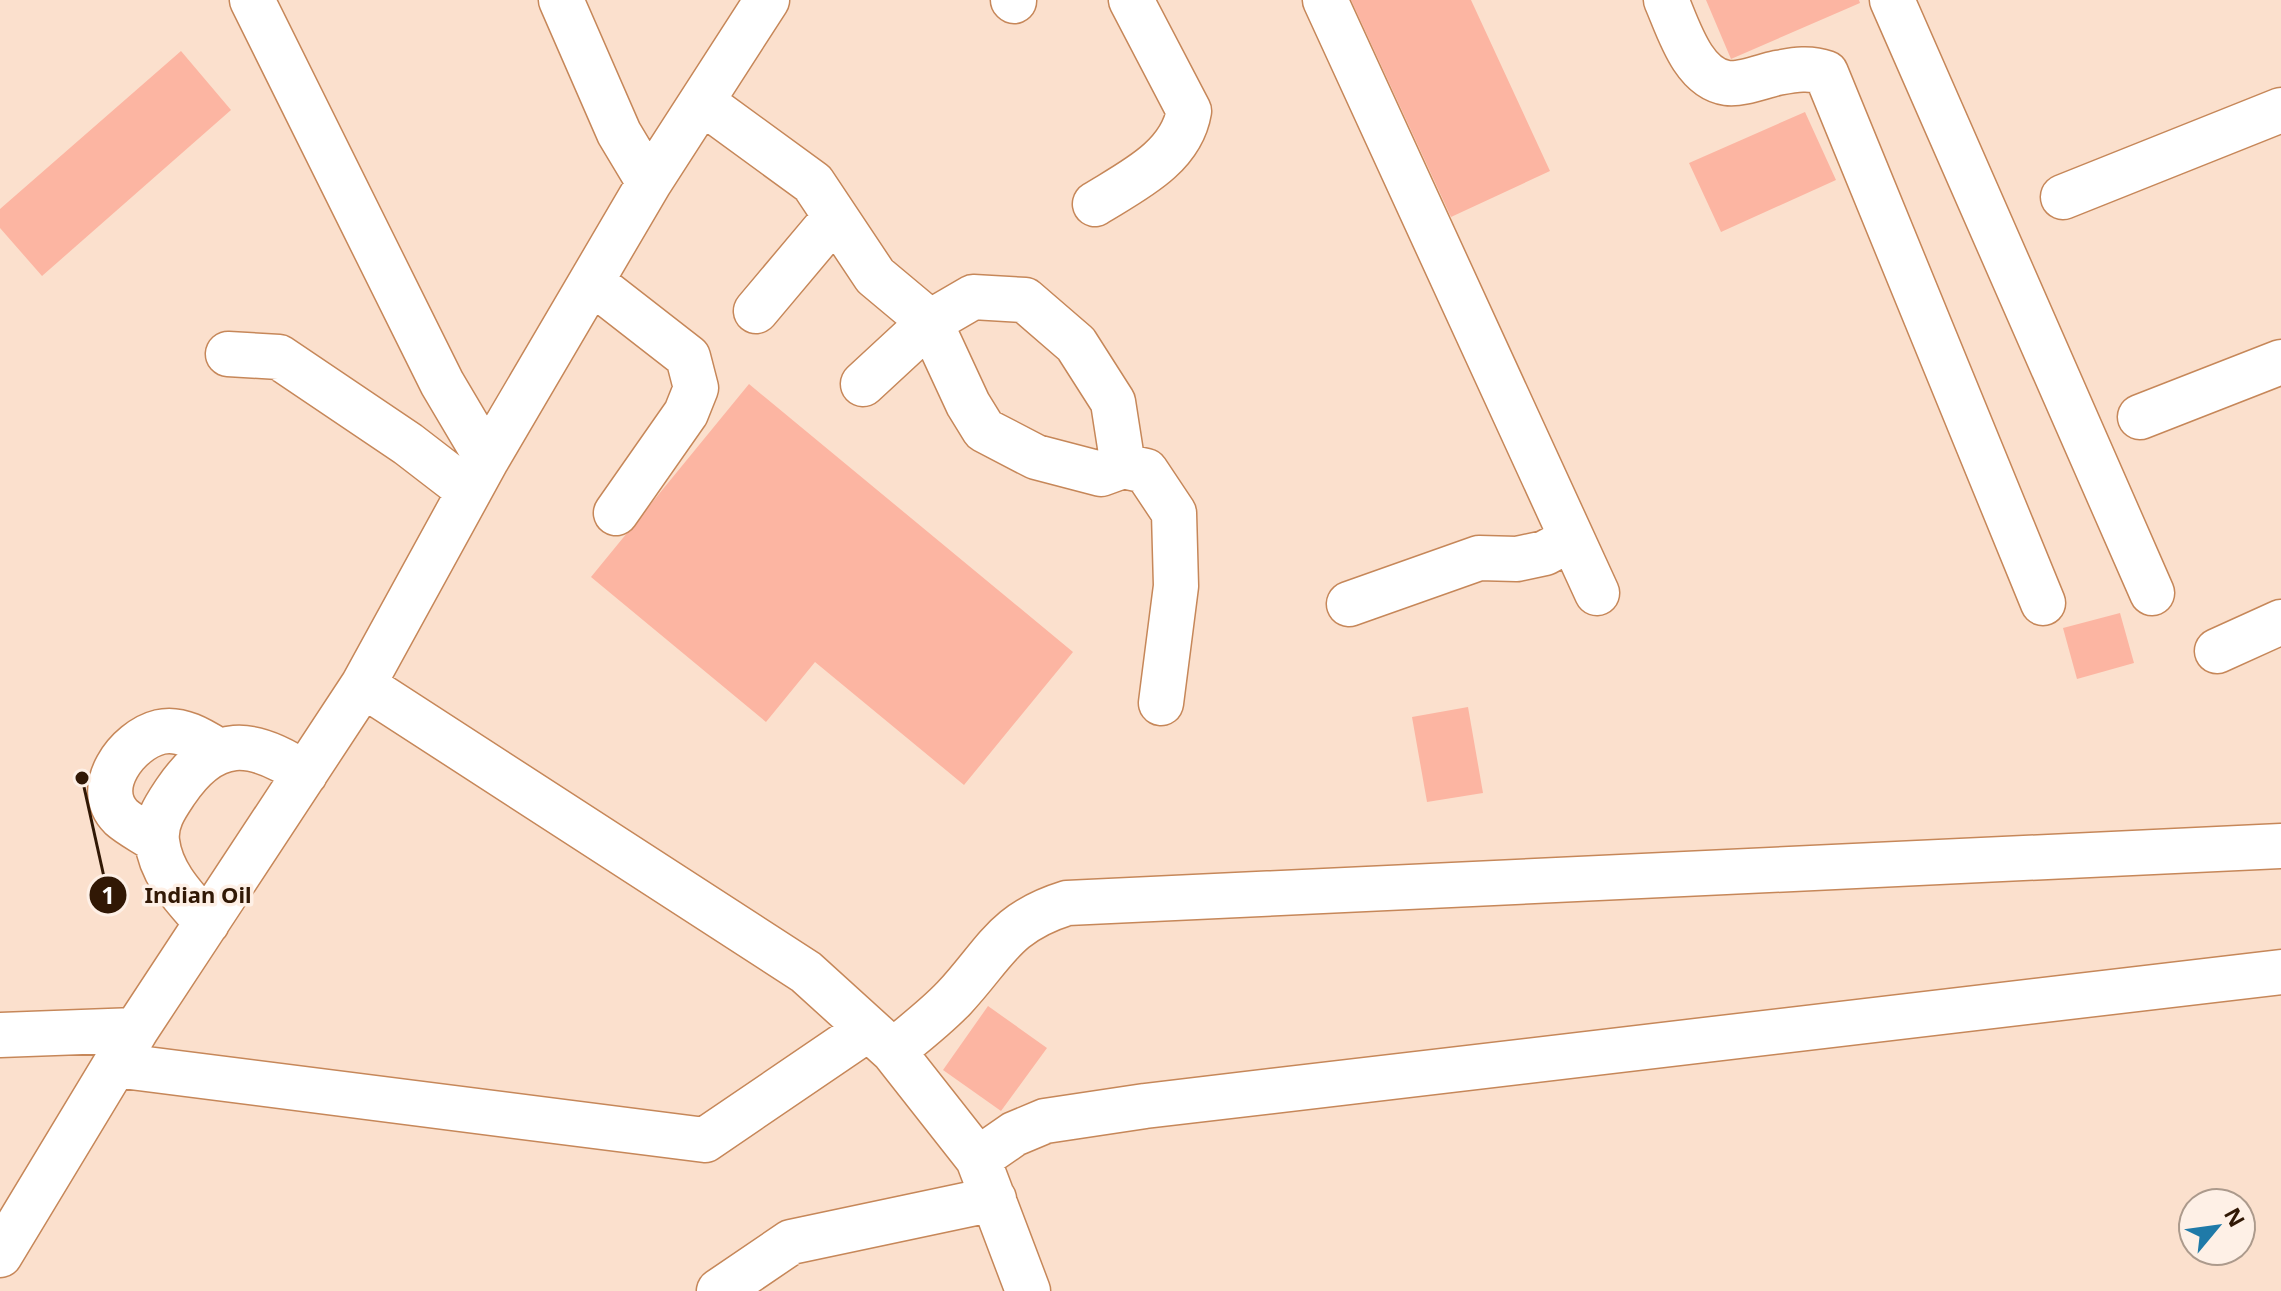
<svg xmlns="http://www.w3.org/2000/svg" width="2281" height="1291" viewBox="0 0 2281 1291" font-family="'Noto Sans',sans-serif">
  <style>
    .building { fill: #fcb5a2 }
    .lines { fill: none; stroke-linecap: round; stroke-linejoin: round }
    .minor-casing { stroke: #c68759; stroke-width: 47 }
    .minor { stroke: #fff; stroke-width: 44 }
    .leader { fill: none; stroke: #311805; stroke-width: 3 }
    .callout-dot { fill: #311805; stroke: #fef0e6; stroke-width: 3 }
    .mark-label { font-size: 24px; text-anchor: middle; font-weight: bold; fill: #fff }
    .callout-label { font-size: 22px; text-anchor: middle; font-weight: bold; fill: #311805; stroke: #fef0e6; stroke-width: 7; stroke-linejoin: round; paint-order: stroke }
  </style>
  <rect width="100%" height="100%" fill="#fbe0cd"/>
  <!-- building -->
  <path class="building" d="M1351,0h120l79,171 -99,46z
    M1706,0h153l1,3 -129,56z
    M181,51l50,59 -189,166 -42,-48v-19z
    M1805,112l31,68 -115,52 -32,-69z
    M749,384l324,268 -109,133 -149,-123 -49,60 -175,-145z
    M2120,613l14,50 -57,16 -14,-51z
    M1468,707l15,86 -56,9 -15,-85z
    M988,1006l59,42 -46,63 -58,-41z"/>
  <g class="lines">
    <defs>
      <path id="minor" d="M252,0l190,383 45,76
        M561,0l58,133 30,50
        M1013,0l1,1
        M1325,0l272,593
        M1666,0c12,27 26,78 61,83 14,2 36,-7 50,-10 17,-3 32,-6 49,0l217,530
        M1892,0l260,593
        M702,102l111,81 62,93 55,46 38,82 16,26 52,27 65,17 22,-8 23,5 28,42 2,73 -15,117
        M2063,197l218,-87
        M1095,204c37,-23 86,-46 94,-93l-58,-111
        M593,283l95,74 8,31 -10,25 -70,100
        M756,311l79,-94
        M228,354l51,3 129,87 61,47
        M863,384l67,-62 43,-25 52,3 51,44 37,58 10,64
        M2140,417l141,-55
        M1349,604l130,-46 38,1 28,-6 26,-14
        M2217,651l64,-29
        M363,685l443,287 87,79 85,108 50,132
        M157,841c-11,-8 -26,-15 -36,-24 -29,-29 6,-77 39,-85 20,-5 41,8 57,18
        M207,923c-21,-24 -46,-48 -50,-82 -2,-20 9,-35 19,-50 38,-56 76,-53 129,-17
        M0,1035l136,-5
        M893,1051c21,-17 43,-34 61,-53 42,-45 49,-75 113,-95l1214,-57
        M115,1065l590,75 163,-111
        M978,1159l36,-25 31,-13 100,-15 1136,-134
        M0,1255l136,-225 227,-345 124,-226 162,-276 118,-183
        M719,1291l72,-49 203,-43"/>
    </defs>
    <!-- minor casing -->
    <use href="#minor" class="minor-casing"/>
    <!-- minor -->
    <use href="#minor" class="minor"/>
  </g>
  <!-- callouts -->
  <path class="leader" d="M82 778L108 895"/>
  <g class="callout-dot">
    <circle cx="82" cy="778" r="8"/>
    <circle cx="108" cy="895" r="20"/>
  </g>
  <g class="mark-label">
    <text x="108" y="904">1</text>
  </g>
  <g class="callout-label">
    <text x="198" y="903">Indian Oil</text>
  </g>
  <!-- north arrow -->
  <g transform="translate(2217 1227) rotate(61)"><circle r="38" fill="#fef0e6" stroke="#ac9a8c" stroke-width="2"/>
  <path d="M0-6L14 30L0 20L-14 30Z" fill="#1f7aa8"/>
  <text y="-12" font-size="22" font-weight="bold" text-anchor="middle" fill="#311805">N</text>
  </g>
</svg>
